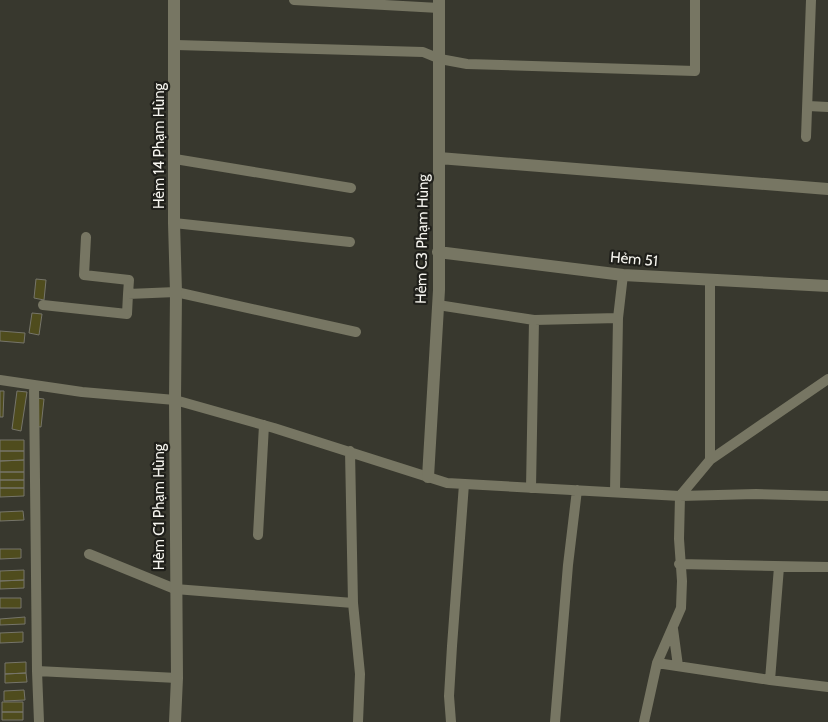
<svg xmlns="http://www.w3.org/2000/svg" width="828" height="722" viewBox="0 0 828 722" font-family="Cabin,sans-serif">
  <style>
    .building { fill: #4f4c1d; stroke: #76756a }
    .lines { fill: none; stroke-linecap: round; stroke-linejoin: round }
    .lane { stroke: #777663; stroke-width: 10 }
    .street { stroke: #777663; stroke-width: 12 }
    .labels { text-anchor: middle; stroke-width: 4.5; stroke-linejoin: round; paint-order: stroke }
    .street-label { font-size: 15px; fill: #f6f5ef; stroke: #1f1f1a }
  </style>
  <rect width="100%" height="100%" fill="#38382e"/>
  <!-- building -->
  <path class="building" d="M36,279l10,1 -2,20 -10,-2z
    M32,313l10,1 -3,21 -10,-2z
    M0,331l25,2 -1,10 -24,-2z
    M0,391h4l-1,26h-3z
    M17,391l10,1 -6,39 -9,-2z
    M36,398l8,1 -3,28 -8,-1z
    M0,440h24v11h-24z
    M0,451h24v9l-24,1z
    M24,460v12h-24v-11z
    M0,472h24v8h-24z
    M0,480h24v8h-24z
    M0,488h24v8l-24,1z
    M23,511l1,9 -24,1v-9z
    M0,549h21v9l-21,1z
    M24,570v10l-24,1v-10z
    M24,580v8l-24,1v-8z
    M0,598h21v10h-21z
    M25,617v7l-25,1v-6z
    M23,632v10l-23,1v-10z
    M26,662v11l-21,1v-11z
    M26,673l1,9 -22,1v-9z
    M24,690l1,10 -21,1v-10z
    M2,702h21v10h-21z
    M2,712h21v8h-21z"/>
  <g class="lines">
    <!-- lane -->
    <path class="lane" d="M294,0l145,8
      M176,45l247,7 17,7 27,5 228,7v-71
      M808,106l20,1
      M806,137l5,-137
      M175,159l176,29
      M174,223l176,19
      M86,237l-2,38 45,5 -1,14
      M43,305l84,9 1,-20 48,-2 180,40
      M438,305l96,15 84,-2
      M0,380l82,12 93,8 99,28 173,55 233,13 76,-2 72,2
      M34,385l3,286 2,51
      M350,451l3,152 7,71 -2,48
      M710,460v-180
      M531,488l3,-168
      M615,491l3,-173 5,-43
      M258,535l6,-110
      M89,554l86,35 178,14
      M679,564l149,3
      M673,629l5,37
      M657,663l113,17 58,7
      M37,671l140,7
      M770,680l9,-113
      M451,722l-2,-26 3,-50 12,-162
      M555,722l13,-157 9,-75
      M644,722l13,-59 24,-55 1,-27 -3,-42 1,-43 30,-36 118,-81"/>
    <!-- street -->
    <path class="street" d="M174,0v223l2,69 -1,108 2,278 -2,44
      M439,158l389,31
      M438,252l185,23 205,11
      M428,477l11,-187v-290"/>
  </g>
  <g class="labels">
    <!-- street labels -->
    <g class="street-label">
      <text transform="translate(159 146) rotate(-90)" y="5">Hẻm 14 Phạm Hùng</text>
      <text transform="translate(422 239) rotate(-89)" y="5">Hẻm C3 Phạm Hùng</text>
      <text transform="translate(634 259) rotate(5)" y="5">Hẻm 51</text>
      <text transform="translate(159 507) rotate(-90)" y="5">Hẻm C1 Phạm Hùng</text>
    </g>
  </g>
</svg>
